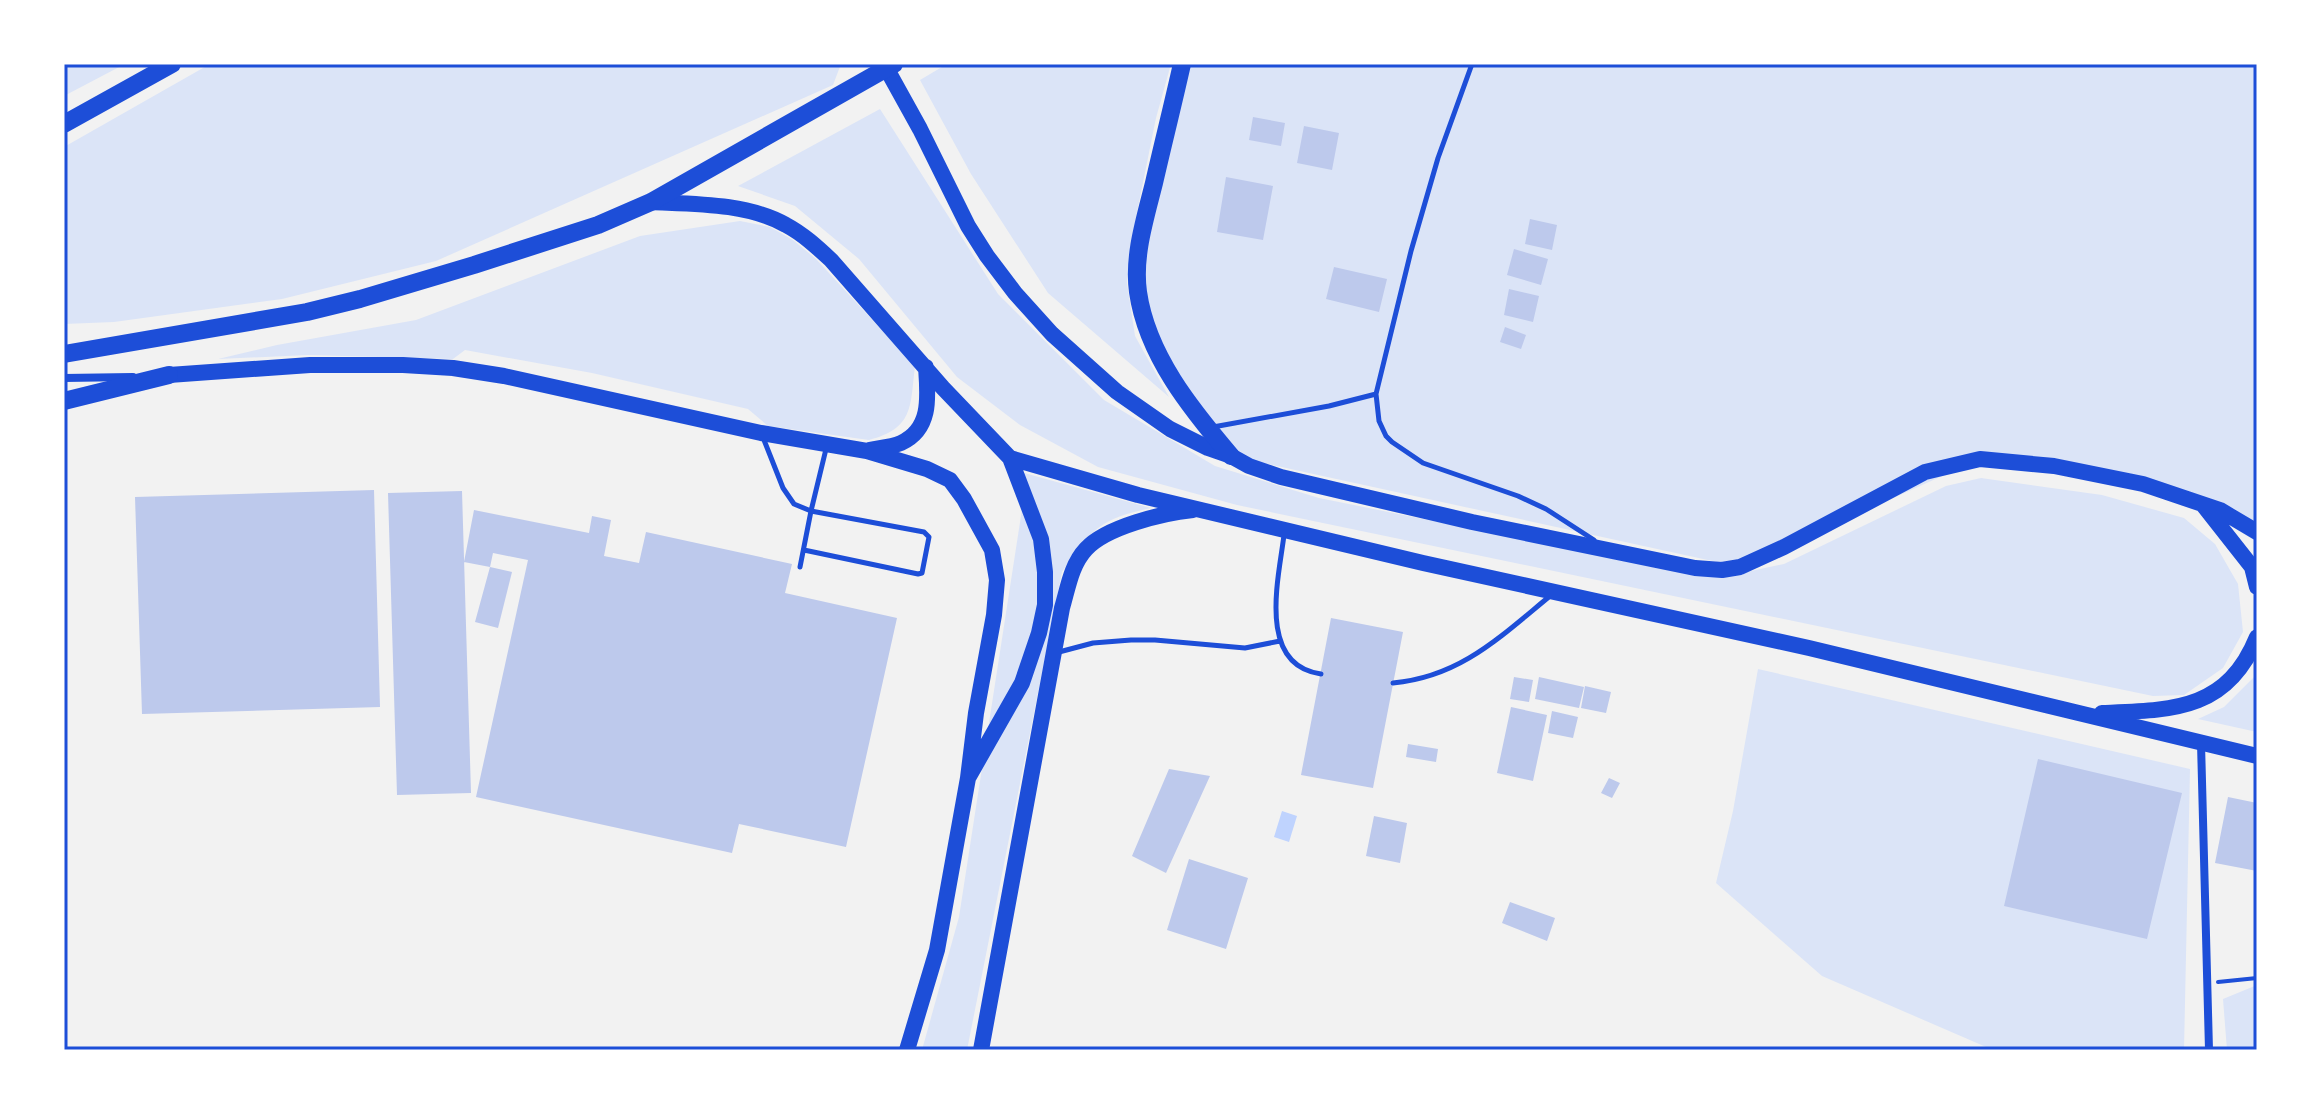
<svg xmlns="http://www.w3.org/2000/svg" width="2321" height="1114" viewBox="0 0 2321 1114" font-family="Raleway,sans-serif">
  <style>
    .green { fill: #dbe4f7 }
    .water { fill: #bfd3fe }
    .building { fill: #bdc9ec }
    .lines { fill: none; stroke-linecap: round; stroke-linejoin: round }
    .path { stroke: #1d4ed8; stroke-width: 4 }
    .service { stroke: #1d4ed8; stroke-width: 5 }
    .minor { stroke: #1d4ed8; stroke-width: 8 }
    .primary { stroke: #1d4ed8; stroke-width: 16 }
    .trunk { stroke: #1d4ed8; stroke-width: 18 }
    .neatline { fill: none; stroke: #1d4ed8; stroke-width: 3 }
  </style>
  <rect width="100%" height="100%" fill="#f2f2f2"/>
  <!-- green -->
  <path class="green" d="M64,64h57l2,1 -59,31z
    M210,64h631l-8,21 -397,176 -154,38 -168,23 -50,2v-177z
    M947,64h224l-15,54 -23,114 -6,51 8,53 34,61 -121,-104 -77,-119 -51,-94z
    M1185,64h1072v478l-78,-48 -199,-35 -240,108 -509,-111 -62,-82 -33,-109z
    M880,109l118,185 106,106 111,66 104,32 363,73 46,5 56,-12 162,-78 35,-8 121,17 82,23 31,26 23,40 5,48 -20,36 -39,27 -31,1 -916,-191 -139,-38 -78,-42 -63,-48 -98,-118 -64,-53 -57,-20z
    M740,221l30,6 23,13 23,19 99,107c-5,41 -1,62 -46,74l-101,-14 -20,-17 -156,-36 -127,-23 -12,9 -145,-4 -90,4 59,-14 139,-25 224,-84z
    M1017,471l134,37c-49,10 -62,22 -89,64l-95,478h-45l37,-133 66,-427z
    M1758,669l432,100 -6,281h-191l-171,-74 -106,-93 17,-72z
    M2257,674v58l-59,-13 26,-12z
    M2257,985v65h-30l-4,-51z"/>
  <!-- water -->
  <path class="water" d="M1282,811l15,5 -8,26 -15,-5z"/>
  <!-- building -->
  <path class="building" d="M1253,117l32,6 -4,23 -32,-6z
    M1304,126l35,7 -7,37 -35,-7z
    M1226,177l47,9 -10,54 -46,-8z
    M1530,219l27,6 -5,25 -27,-6z
    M1514,249l34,10 -7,26 -34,-10z
    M1334,267l53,12 -8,33 -53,-13z
    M1509,289l30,7 -6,26 -29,-7z
    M1505,327l21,8 -5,14 -21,-7z
    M374,490l6,217 -238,7 -7,-217z
    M462,491l9,302 -74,2 -9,-302z
    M474,510l115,23 3,-17 19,4 -7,36 35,7 7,-31 146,32 -7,29 112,25 -51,229 -107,-23 -7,29 -256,-56 52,-237 -35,-7 -3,14 22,5 -14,56 -23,-6 15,-55 -26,-5z
    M1331,618l72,14 -30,156 -72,-13z
    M1514,677l19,3 -4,22 -19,-3z
    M1539,677l45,10 -5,21 -44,-9z
    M1585,686l26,6 -5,21 -25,-5z
    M1511,707l36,8 -14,66 -36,-8z
    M1552,711l26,6 -5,21 -25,-5z
    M1408,744l30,5 -2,13 -30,-5z
    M2038,759l144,34 -35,146 -143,-33z
    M1169,769l41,7 -44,97 -34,-17z
    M1609,778l11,5 -8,15 -11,-5z
    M2228,797l29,6v68l-42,-8z
    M1374,816l33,7 -7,40 -34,-7z
    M1189,859l59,19 -22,71 -59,-19z
    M1510,902l45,16 -8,23 -45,-18z"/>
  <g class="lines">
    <!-- path -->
    <path class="path" d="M2218,982l39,-4"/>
    <!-- service -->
    <path class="service" d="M1472,64l-34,94 -27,93 -35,143 3,27 7,15 6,6 31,21 95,33 28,13 48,31
      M1213,427l116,-21 47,-12
      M762,435l21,53 11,16 17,7 -11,56
      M1284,535c-5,42 -28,130 37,139
      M804,550l114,24 4,-1 7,-36 -5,-5 -113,-21 15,-62
      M1059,652l34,-9 38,-3h24l90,8 35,-7
      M1393,683c67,-6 107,-46 157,-87"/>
    <!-- minor -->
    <path class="minor" d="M64,378l69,-1
      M2201,743l8,307"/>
    <!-- primary -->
    <path class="primary" d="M884,64l36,65 48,97 19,30 28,37 37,41 65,58 53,37 38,19 23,8 18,10 32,11 191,45 223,46 27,2 18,-3 44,-20 141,-75 55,-13 74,7 89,18 77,26 37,22
      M651,202c44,2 96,1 135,23 17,9 31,22 45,35l112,128 67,70 128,37 285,68 386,85 448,108
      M169,375l141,-10h93l50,3 51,8 257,57 106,18 60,18 23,11 14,19 28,51 5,30 -3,35 -18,98 -8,65
      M869,450c10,-2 23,-3 32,-7 31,-14 27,-47 25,-76
      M2204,506l48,61 5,20
      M2102,713c70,-3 125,-2 155,-76
      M907,1050l30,-100 31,-172 54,-95 17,-50 6,-28v-33l-4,-33 -31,-81
      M981,1050l81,-442c6,-20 9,-43 24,-59 20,-22 77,-36 107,-39"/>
    <!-- trunk -->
    <path class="trunk" d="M1182,64c-9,40 -19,80 -28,119 -9,36 -21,73 -16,109 9,63 53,117 93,164
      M64,124l108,-60
      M64,354l243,-42 53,-13 114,-34 124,-40 53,-23 243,-138
      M64,401l105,-26"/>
  </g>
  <!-- border -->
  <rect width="2321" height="1114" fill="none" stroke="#ffffff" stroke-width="132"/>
  <rect x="66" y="66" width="2189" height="982" class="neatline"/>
</svg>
